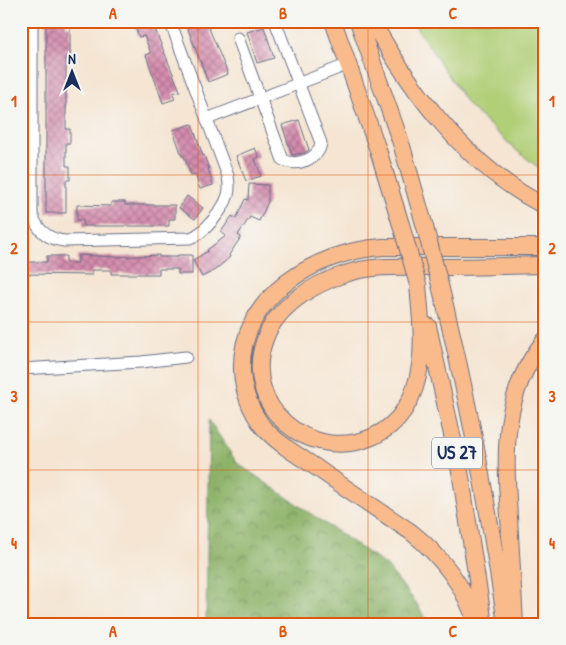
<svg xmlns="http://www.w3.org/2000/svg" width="566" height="645" viewBox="0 0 566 645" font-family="'Patrick Hand',sans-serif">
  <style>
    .grass { fill: #b0cf77; stroke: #667f6a }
    .forest { fill: url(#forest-crowns); stroke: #547063 }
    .building { fill: url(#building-cross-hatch) }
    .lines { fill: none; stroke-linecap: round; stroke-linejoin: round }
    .minor-casing { stroke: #676f87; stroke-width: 13 }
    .highway-casing { stroke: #676f87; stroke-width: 18 }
    .minor { stroke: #fff; stroke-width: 11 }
    .highway { stroke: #fabb8c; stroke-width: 16 }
    .highway-bridge-casing { stroke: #676f87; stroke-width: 18; stroke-linecap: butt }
    .highway-bridge { stroke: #fabb8c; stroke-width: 16 }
    .grid { fill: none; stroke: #de5710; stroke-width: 1; stroke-opacity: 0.55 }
    .labels { text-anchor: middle; stroke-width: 4.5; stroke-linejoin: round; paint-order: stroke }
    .shield { fill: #f6f6f2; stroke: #5d6b8a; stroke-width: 1 }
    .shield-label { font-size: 18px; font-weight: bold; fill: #1b2f5e }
    .neatline { fill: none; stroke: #de5710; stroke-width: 2 }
    .grid-label { font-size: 16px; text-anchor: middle; font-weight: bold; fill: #de5710 }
  </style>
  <defs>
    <pattern id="forest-crowns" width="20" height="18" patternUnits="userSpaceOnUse" patternTransform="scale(1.25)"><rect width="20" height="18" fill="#8cb268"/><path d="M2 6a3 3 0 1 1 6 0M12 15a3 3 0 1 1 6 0" fill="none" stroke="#729159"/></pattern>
    <pattern id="building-cross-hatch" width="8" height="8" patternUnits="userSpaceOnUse" patternTransform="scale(1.25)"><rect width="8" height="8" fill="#d58cad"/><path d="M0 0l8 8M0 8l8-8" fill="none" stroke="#ac7390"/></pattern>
  </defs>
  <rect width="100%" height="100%" fill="#f6f6f2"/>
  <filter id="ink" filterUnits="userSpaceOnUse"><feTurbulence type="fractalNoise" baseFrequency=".02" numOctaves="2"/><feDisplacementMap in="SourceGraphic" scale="10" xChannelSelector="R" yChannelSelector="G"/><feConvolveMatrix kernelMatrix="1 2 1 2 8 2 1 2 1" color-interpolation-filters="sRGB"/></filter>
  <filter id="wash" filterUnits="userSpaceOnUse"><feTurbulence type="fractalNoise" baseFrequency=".0096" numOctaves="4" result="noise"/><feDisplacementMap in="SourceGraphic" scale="20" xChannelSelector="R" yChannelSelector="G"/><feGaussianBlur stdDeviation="1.12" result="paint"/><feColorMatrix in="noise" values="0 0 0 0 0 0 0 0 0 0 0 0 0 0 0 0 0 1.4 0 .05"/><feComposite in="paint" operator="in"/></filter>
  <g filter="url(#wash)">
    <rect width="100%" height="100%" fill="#f5e5d2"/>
    <!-- grass -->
    <path class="grass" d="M412,21h133v152l-30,-24 -46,-43z"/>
    <!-- forest -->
    <path class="forest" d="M209,420l28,43 150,103 30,38 11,20h-222z"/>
    <g id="blocks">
      <!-- building -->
      <path class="building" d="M46,21h20v5h4v31h-4v72h4v14h-4v23h4v14h-4v33h-20z
        M133,21h21l2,11 24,59 -7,2 2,6 -12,4 -17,-48 5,-2 -7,-17 -5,1z
        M185,21h21l22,53 -20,8z
        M264,27l10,31 -17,5 -10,-31z
        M299,120l10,30 -5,3 -12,2 -10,-30z
        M192,124l11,32 1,-1 5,14h-1l5,16 -13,4 -5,-15 -4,1 -7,-19h-2l-9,-26z
        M255,148l4,9 -4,2 6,17 -15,5 -10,-25z
        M249,184l19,1v17l-9,19 -9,-4 -12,18 3,2 -12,18 1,2 -15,13 -13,7 -9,-17 15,-9 -1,-1 19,-14 -5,-4 11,-16 4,3 9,-20 3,1z
        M187,196l16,12 -8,11 -16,-11z
        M111,202h14v3h50v14h-6v7h-86v-6h-6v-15l34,1z
        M78,255l39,2 42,-2v2h19v-2h14v19h-14v-5h-19v5h-48v-4h-19v5l-68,-1v-12h23v-6h19v7h12z"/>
    </g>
  </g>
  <g filter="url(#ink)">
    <use href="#blocks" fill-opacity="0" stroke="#676f87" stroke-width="1"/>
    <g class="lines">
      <defs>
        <path id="minor" d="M32,21v193c5,16 15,25 32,27l126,-3c14,-4 34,-29 38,-43 2,-6 1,-13 0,-19l-58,-155
          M238,38l45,122c14,7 36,-1 38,-17l-46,-122
          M207,119l142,-55
          M21,369l120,-7 45,-5"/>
        <path id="highway" d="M333,21l45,129 24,78
          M358,21l43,122 24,84
          M372,21c41,73 96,147 173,185
          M418,285c2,26 6,54 2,80 -4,30 -18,59 -48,72 -63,27 -132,-31 -107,-98 12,-33 48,-55 80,-65 29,-10 60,-7 90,-7 36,0 73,-1 110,-2
          M440,285c28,112 49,225 66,339
          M428,326l32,145 24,153
          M476,624c-10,-37 -36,-69 -65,-92 -31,-21 -63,-42 -94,-64 -18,-12 -39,-24 -54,-41 -12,-16 -20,-36 -21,-56 -3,-75 75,-120 141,-124h162
          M515,624c-2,-36 -4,-71 -6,-107 -4,-65 -8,-123 36,-177"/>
      </defs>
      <!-- minor casing -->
      <use href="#minor" class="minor-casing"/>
      <!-- highway casing -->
      <use href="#highway" class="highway-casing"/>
      <!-- minor -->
      <use href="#minor" class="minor"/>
      <!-- highway -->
      <use href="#highway" class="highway"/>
      <defs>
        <path id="highway-bridge" d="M425,227l15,58
          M402,228l16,57"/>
      </defs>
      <!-- highway-bridge casing -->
      <use href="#highway-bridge" class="highway-bridge-casing"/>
      <!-- highway-bridge -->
      <use href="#highway-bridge" class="highway-bridge"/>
    </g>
  </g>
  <!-- grid -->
  <path class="grid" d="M198,21v603M368,21v603M21,175h524M21,322h524M21,470h524"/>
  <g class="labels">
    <!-- shield labels -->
    <rect class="shield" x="432" y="437.5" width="50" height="31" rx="4"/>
    <g class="shield-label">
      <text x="457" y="459">US 27</text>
    </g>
  </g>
  <!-- margin -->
  <rect width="566" height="645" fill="none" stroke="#f6f6f2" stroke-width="55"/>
  <!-- north arrow -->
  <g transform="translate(72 72)" stroke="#f6f6f2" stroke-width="4" paint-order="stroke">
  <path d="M0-4L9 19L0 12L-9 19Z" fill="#1b2f5e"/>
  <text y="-8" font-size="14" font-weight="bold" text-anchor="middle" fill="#1b2f5e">N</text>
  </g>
  <rect x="28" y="28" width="510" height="590" class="neatline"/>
  <g class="grid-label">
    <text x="113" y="19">A</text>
    <text x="283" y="19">B</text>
    <text x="453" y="19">C</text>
    <text x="14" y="107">1</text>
    <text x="552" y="107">1</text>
    <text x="14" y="254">2</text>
    <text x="552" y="254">2</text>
    <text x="14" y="402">3</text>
    <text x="552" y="402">3</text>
    <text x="14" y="549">4</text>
    <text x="552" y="549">4</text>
    <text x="113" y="637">A</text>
    <text x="283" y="637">B</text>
    <text x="453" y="637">C</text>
  </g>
</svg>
